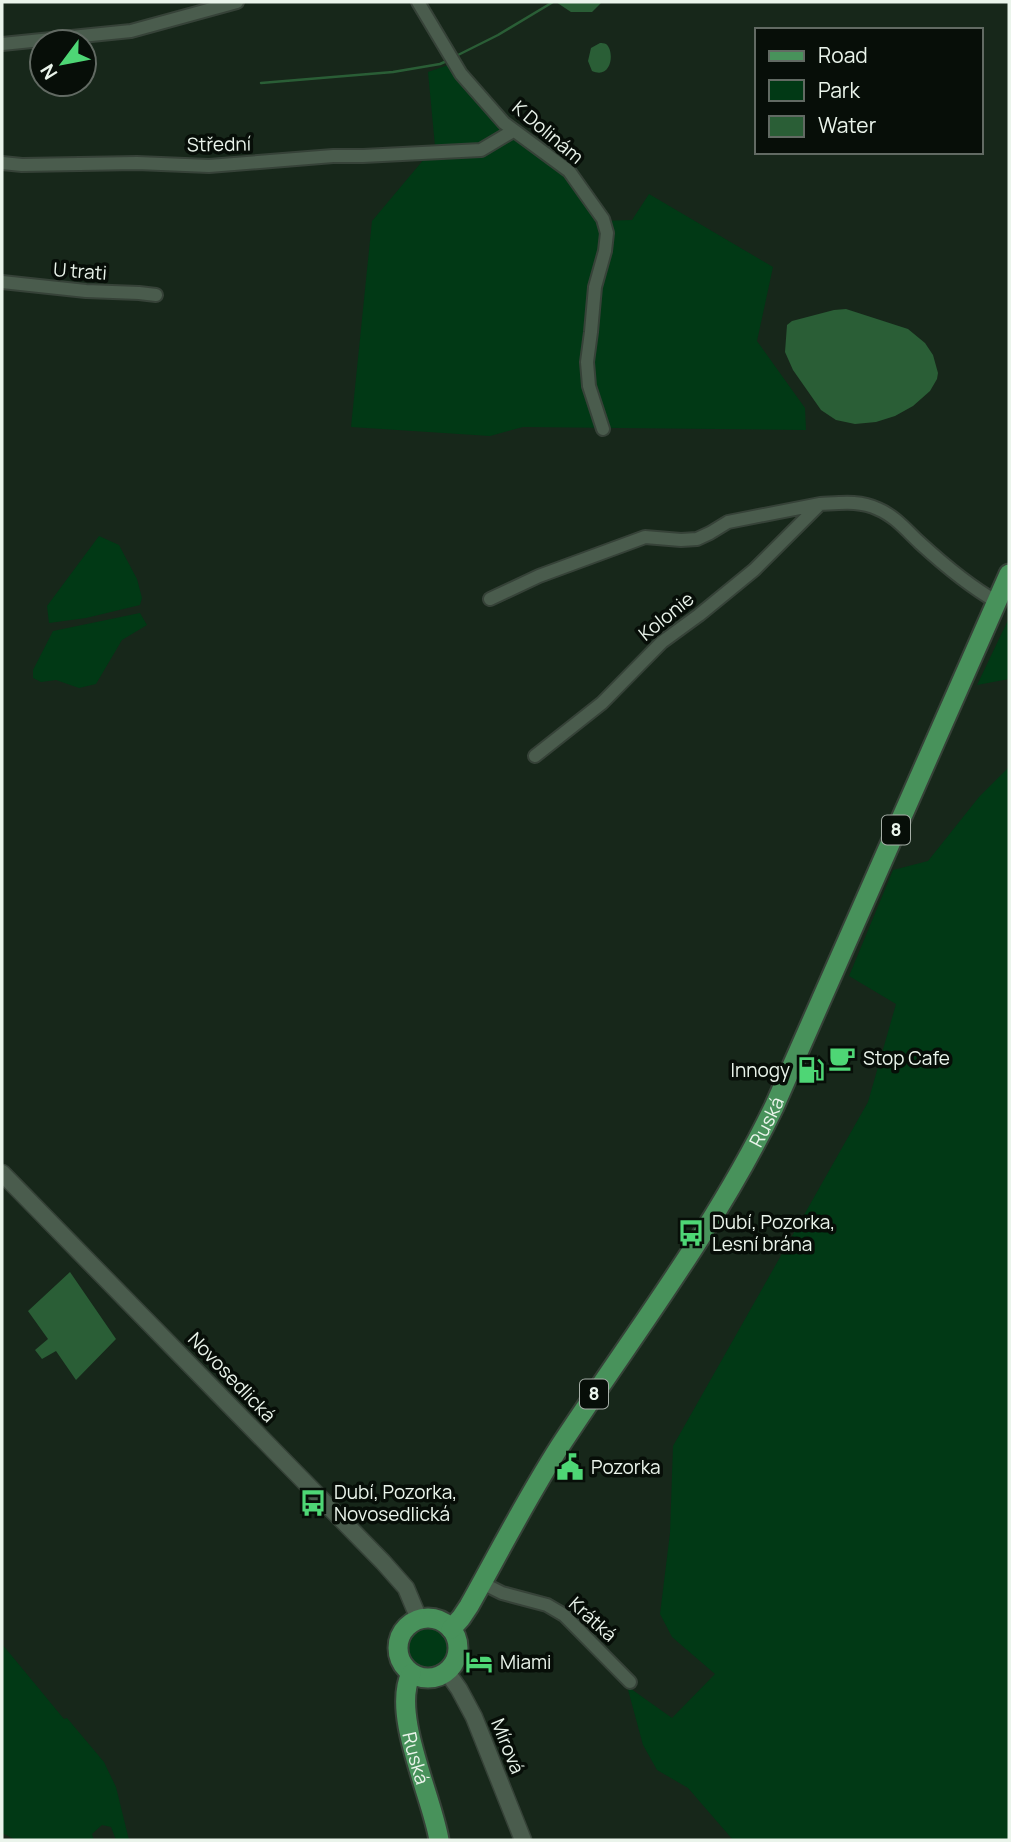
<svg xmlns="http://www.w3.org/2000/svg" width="1011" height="1842" viewBox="0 0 1011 1842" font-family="Manrope,sans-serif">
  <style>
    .green { fill: #013915 }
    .water { fill: #2a5e36 }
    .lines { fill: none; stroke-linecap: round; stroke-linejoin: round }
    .stream { stroke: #2a5e36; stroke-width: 2.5 }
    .minor-casing { stroke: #364238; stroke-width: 16 }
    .tertiary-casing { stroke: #364238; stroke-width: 19 }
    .primary-casing { stroke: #364238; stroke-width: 23 }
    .minor { stroke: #4a5c4d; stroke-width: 12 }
    .tertiary { stroke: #4a5c4d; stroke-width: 16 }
    .primary { stroke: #48925b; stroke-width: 19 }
    .labels { text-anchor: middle; stroke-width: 7; stroke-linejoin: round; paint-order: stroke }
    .shield { fill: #070e08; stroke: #a6afa7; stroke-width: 2 }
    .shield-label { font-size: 18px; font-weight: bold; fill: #eaf4eb }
    .street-label { font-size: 19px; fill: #eaf4eb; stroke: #070e08 }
    .poi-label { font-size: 19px; fill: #eaf4eb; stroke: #070e08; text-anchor: start }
  </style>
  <rect width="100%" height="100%" fill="#17271a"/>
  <!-- green -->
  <path class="green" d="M448,65l54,64 63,45 35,47 32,-1 17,-26 124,73 -16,74 48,67 1,22 -283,-3 -33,9 -139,-9 21,-206 63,-75 -7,-74z
    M99,536l20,9 18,34 5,19 -2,7 -54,13 -37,5 -2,-17z
    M140,613l7,12 -25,15 -26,44 -17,4 -23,-8 -15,2 -8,-4v-8l20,-39z
    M1009,618v61l-32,6z
    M1009,767v1073h-276l-45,-52 -31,-18 -14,-25 -16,-59 45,32 43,-44 -43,-37 -12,-23 10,-81 3,-87 195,-344 28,-98 -47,-28 44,-106 35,-9 51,-64z
    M408 1648a20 20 0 1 1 40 0a20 20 0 1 1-40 0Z
    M2,1644l62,75 3,-1 37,44 12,25 13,53h-13l-5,-13 -9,-2 -10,9 2,6h-78l-14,-7z"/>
  <!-- water -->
  <path class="water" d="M556,2h46l-10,10h-21z
    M600,43c2,0 4,0 6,1 9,7 6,36 -14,27l-4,-10 3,-13z
    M846,309l62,20 17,14 8,12 5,18 -1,6 -7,12 -17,15 -18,10 -19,6 -21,2 -19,-4 -15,-10 -28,-40 -8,-18 2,-27 5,-4 42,-11z
    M70,1272l46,67 -40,41 -20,-29 -14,8 -7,-9 13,-11 -20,-28z"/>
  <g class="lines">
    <!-- stream -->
    <path class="stream" d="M454,57l44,-22 55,-33
      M261,83l132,-11 47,-8 9,-4"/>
    <defs>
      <path id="minor" d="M418,2l43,72 43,49 65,48 34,48 4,14 -2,18 -10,36 -4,45 -4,30 2,24 14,43
        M2,44l129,-13 106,-29
        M2,163l20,2 115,-2 72,3 124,-10h30l118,-6 32,-19
        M2,282l84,9 53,2 17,2
        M490,599l49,-23 106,-39 36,3 16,-1 13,-6 18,-11 92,-18
        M535,756l67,-53 60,-61 37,-27 55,-45 66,-66c20,-1 40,-4 58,5 17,7 29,22 42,34 24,22 49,43 77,59
        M482,1583l20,10 45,12 17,10 66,67"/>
      <path id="tertiary" d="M2,1173l381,389 23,26 13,31
        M447,1672l12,17 15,28 49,123"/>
      <g id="primary">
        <circle cx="428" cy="1648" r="30"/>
        <path id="s1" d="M451,1629l10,-11 8,-12c31,-55 60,-113 95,-166 72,-109 153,-215 210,-333l235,-533"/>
        <path id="s2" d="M411,1674c-20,40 21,122 28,166"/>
      </g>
    </defs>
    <!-- minor casing -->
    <use href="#minor" class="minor-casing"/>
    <!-- tertiary casing -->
    <use href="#tertiary" class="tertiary-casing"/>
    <!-- primary casing -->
    <use href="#primary" class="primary-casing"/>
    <!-- minor -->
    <use href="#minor" class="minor"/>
    <!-- tertiary -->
    <use href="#tertiary" class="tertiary"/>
    <!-- primary -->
    <use href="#primary" class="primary"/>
  </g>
  <!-- icons -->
  <defs>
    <symbol id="cafe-bare" viewBox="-9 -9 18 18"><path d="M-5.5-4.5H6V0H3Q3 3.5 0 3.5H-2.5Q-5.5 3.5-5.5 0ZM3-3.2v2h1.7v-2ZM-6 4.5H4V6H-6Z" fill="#4ed675" stroke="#070e08" stroke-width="2.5" paint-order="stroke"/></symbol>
    <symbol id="fuel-bare" viewBox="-9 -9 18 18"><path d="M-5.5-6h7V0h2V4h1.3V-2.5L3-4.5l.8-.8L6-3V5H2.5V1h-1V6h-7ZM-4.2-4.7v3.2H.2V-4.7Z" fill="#4ed675" stroke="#070e08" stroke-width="2.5" paint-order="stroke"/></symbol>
    <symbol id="bus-bare" viewBox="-9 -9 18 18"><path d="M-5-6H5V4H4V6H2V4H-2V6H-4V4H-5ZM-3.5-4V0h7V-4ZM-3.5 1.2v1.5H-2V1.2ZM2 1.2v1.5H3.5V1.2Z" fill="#4ed675" stroke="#070e08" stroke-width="2.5" paint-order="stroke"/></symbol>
    <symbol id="civic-bare" viewBox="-9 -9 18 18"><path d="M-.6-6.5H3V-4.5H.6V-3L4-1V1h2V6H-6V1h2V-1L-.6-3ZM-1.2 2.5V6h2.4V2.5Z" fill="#4ed675" stroke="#070e08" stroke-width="2.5" paint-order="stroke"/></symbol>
    <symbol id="hotel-bare" viewBox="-9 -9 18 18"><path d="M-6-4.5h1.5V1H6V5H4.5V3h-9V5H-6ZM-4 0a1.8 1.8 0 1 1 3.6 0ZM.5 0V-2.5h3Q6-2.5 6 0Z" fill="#4ed675" stroke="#070e08" stroke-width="2.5" paint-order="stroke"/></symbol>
  </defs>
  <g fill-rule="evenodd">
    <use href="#cafe-bare" x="823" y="1039" width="38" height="38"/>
    <use href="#fuel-bare" x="792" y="1051" width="38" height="38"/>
    <use href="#bus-bare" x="672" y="1214" width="38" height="38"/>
    <use href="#civic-bare" x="551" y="1448" width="38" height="38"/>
    <use href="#bus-bare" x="294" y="1484" width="38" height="38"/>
    <use href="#hotel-bare" x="460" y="1643" width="38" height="38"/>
  </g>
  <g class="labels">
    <!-- shield labels -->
    <g class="shield">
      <rect x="882" y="815.5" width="28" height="29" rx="5"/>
      <rect x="580" y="1379.5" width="28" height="29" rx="5"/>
    </g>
    <g class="shield-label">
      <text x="896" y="836">8</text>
      <text x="594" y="1400">8</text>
    </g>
    <!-- street labels -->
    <g class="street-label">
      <text transform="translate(548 132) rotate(40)" y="7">K Dolinám</text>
      <text transform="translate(219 144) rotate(-1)" y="7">Střední</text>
      <text transform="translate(80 271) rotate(4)" y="7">U trati</text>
      <text transform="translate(666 616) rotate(-39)" y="7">Kolonie</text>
      <text dy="7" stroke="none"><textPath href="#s1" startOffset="598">Ruská</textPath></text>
      <text transform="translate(232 1377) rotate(46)" y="7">Novosedlická</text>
      <text transform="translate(593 1619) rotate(42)" y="7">Krátká</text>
      <text transform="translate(508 1746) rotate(68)" y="7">Mírová</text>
      <text dy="7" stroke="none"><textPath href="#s2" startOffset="86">Ruská</textPath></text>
    </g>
    <!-- poi labels -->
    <g class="poi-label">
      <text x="863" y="1065">Stop Cafe</text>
      <text x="790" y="1077" text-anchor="end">Innogy</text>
      <text x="712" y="1229">Dubí, Pozorka,<tspan x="712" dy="22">Lesní brána</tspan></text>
      <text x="591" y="1474">Pozorka</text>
      <text x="334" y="1499">Dubí, Pozorka,<tspan x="334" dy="22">Novosedlická</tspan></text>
      <text x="500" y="1669">Miami</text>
    </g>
  </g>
  <!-- border -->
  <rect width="1011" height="1842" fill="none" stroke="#eaf4eb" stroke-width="7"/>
  <!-- legend -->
  <rect x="755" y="28" width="228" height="126" fill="#070e08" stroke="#626a63" stroke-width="2"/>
  <rect x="769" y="51" width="35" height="10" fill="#48925b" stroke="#626a63" stroke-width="2"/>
  <text x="818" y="63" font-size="21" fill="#eaf4eb">Road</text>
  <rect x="769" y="80" width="35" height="21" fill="#013915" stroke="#626a63" stroke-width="2"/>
  <text x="818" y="98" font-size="21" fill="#eaf4eb">Park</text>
  <rect x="769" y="116" width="35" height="21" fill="#2a5e36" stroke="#626a63" stroke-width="2"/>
  <text x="818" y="133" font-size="21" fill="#eaf4eb">Water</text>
  <!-- north arrow -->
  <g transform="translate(63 63) rotate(238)"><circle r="33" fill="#070e08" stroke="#626a63" stroke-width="2"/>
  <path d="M0-5L12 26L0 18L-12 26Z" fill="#4ed675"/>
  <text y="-10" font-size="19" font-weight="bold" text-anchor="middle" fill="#eaf4eb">N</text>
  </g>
</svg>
